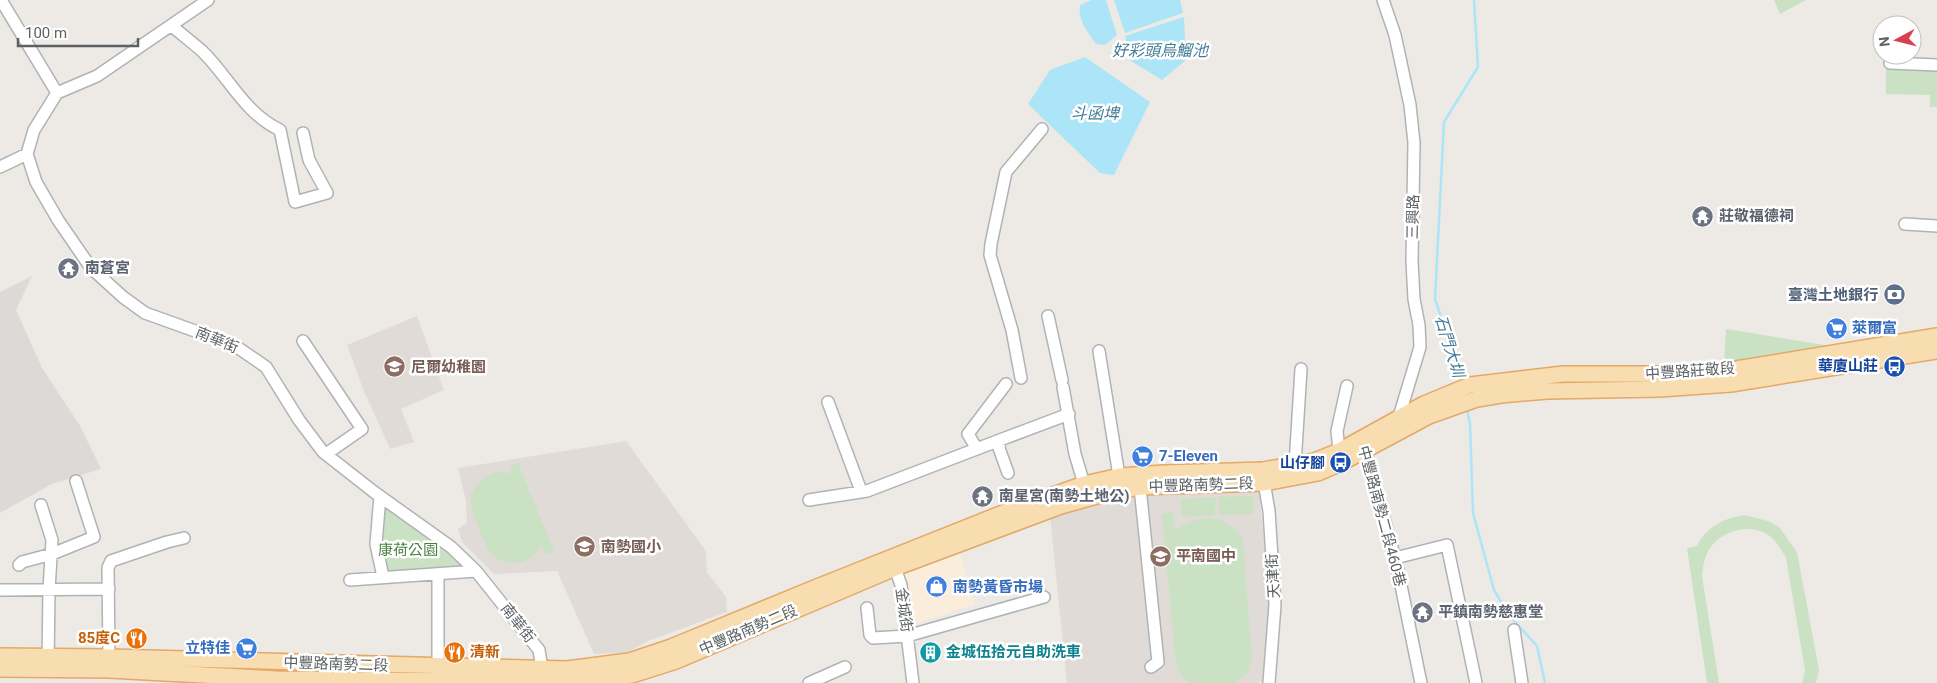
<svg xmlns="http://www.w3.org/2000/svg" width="1937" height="683" viewBox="0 0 1937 683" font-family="Roboto,'Noto Sans TC',sans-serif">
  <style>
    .commercial { fill: #faeddc }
    .industrial { fill: #dcd9d7 }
    .education { fill: #e0dbd6 }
    .green { fill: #cae2c3 }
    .water { fill: #abe5f7 }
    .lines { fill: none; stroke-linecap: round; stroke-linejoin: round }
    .stream { stroke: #abe5f7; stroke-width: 2.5 }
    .minor-casing { stroke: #b0b3b5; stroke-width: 14 }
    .major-casing { stroke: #e4a867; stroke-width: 18 }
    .minor { stroke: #fff; stroke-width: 11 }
    .major { stroke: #f7ddb0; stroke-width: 15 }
    .labels { text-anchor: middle; stroke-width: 5; stroke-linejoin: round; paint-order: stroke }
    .worship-label { font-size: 15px; font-weight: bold; fill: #5b616d; stroke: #fff; text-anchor: start }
    .street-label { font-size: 15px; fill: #5c6163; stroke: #fff }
    .service-label { font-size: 15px; font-weight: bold; fill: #4e5e75; stroke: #fff; text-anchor: end }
    .shop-label { font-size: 15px; font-weight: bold; fill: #366cbe; stroke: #fff; text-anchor: start }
    .transit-label { font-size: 15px; font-weight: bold; fill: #164399; stroke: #fff; text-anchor: end }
    .education-label { font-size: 15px; font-weight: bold; fill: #785e54; stroke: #fff; text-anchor: start }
    .park-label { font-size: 15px; fill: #48813e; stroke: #fff }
    .food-label { font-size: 15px; font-weight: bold; fill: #c56008; stroke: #fff; text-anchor: end }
    .culture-label { font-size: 15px; font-weight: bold; fill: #0d838f; stroke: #fff; text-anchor: start }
    .water-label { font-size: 16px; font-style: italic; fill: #437c97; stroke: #fff }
  </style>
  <rect width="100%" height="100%" fill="#edeae5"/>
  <!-- commercial -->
  <path class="commercial" d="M958,548l17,56 -63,21 -12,-55z"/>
  <!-- industrial -->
  <path class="industrial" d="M32,276l-16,34 26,58 38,58 21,43 -49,15 -52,29v-221z"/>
  <!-- education -->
  <path class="education" d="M417,316l27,74 -43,19 13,33 -24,7 -27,-60 -16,-44z
    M626,441l80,110 1,21 19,25 1,15 -79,29 -22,12 -32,1 -37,-83 -63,3 -32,-32 -4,-13 9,-6 -1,-22 -8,-33z
    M1259,489l10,106 -3,85 -10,3h-189l-17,-167 66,-21z"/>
  <!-- green -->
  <path class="green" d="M1774,0h32l-26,14z
    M1886,67l51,3v37h-7v-12l-44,-1z
    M1726,329l105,17 -107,18z
    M518,463l36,88 -9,4 -4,-10c-9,20 -32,23 -49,10 -6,-6 -22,-46 -22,-54 0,-8 7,-18 14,-23 9,-7 18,-7 29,-4l-3,-8z
    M380,496l96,75 -93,6z
    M1254,496l-1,18 -34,1v-18z
    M1216,497l-1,18 -34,2v-18z
    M1173,512l2,18c26,-17 49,-17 68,9l9,120 -3,12 -13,12h-45c-11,-5 -14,-15 -16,-26l-13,-143z
    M1744,515l24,6 11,6 18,25 22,118 -3,13h-14l3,-13 -19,-112c-5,-9 -10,-18 -19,-24 -19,-11 -47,-3 -58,16 -5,8 -6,17 -7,26l17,107h-12l-20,-135 10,-2c9,-19 27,-28 47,-31z"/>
  <!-- water -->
  <path class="water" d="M1091,0h15l11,35 -12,10 -9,-1c-9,-13 -18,-23 -16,-39z
    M1114,0h66l3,13 -58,20z
    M1184,17l2,43 -24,20 -31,-19 -6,-25z
    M1085,57l65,45 -36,73 -14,-2 -72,-69 22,-34z"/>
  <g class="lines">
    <!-- stream -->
    <path class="stream" d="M1461,382l-3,-14 -23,-69 9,-177 34,-55 -4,-67
      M1467,409l3,15 3,89 21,77 15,25 28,31 8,37"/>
    <defs>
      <path id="minor" d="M1,0l56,93 -23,37 -7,24 9,28 22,38 33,48 32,29 22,16 89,32 32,22 33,53 24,32 51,40 77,55 25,24 63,79 3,19v6
        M1383,0l12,35 15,70 4,38 -2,118 2,38 5,26 1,22 -22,73
        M172,26c9,8 20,16 30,25 27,26 42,62 78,79l15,72 32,-9 -18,-33 -6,-27
        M1890,63l47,2
        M57,93l40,-17 111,-76
        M0,167l27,-13
        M1905,224l32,2
        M1048,316l14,64
        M303,341l59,88 -36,25
        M1099,351l21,131
        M1021,378l-9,-48 -22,-75 1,-11 15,-72 36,-43
        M1063,387l12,67 9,30
        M828,402l33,89
        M1363,442l34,124 24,117
        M977,449l-9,-15 38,-50
        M1339,451l-2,-20 10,-45
        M1295,465l6,-96
        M1008,473l-9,-25 1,-8 69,-26
        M1263,476l6,35 6,94 -6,78
        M1140,487l18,175 -7,5
        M380,496l-4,48 7,33
        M809,500l58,-9 133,-51
        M41,505l11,35 -3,50 -1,74
        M1395,558l52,-13 29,138
        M19,565l3,-3 30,-8 42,-17 -18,-56
        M895,568l6,17 12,98
        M438,574v100
        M350,580l126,-9
        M0,590l109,-1
        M867,608l3,27 3,3 34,-2 137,-39
        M1514,630l8,53
        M109,657l-1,-89 3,-7 56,-19 17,-4
        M809,683l36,-16"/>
      <path id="major" d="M0,656l109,1 458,12 62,-8 42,-14 141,-58 201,-80 71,-25 36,-8 44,-3 99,-3 51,-9 25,-10 85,-47 46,-19 93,-11h97l70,-4 207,-34
        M0,669l109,1 168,9 291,3 64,-7 44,-14 219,-93 166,-62 54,-15 25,-4 124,-4 54,-10 23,-10 88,-47 48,-17 24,-4 46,-4 113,-2 71,-5 206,-33"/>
    </defs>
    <!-- minor casing -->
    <use href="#minor" class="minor-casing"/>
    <!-- major casing -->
    <use href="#major" class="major-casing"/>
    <!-- minor -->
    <use href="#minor" class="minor"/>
    <!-- major -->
    <use href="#major" class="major"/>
  </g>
  <!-- icons -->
  <defs>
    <symbol id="temple-disc" viewBox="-11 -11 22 22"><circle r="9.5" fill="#6b7280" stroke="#fff"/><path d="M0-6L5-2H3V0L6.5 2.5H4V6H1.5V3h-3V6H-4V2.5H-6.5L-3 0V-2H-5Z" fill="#fff"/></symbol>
    <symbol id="bank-disc" viewBox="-11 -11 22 22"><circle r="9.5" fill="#5c6f8a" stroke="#fff"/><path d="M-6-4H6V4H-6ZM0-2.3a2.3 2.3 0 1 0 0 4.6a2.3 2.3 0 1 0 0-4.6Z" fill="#fff"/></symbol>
    <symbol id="supermarket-disc" viewBox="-11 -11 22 22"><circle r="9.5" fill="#3f7fe0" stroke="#fff"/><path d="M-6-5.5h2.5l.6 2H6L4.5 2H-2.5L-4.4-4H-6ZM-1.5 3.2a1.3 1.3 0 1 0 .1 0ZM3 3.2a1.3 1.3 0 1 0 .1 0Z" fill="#fff"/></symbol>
    <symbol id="bus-disc" viewBox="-11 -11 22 22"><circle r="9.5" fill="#1a4fb4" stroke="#fff"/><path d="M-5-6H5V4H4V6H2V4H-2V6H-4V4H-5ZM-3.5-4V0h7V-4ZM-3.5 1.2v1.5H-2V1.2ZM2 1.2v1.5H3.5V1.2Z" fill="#fff"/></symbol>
    <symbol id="school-disc" viewBox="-11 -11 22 22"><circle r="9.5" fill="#8d6e63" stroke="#fff"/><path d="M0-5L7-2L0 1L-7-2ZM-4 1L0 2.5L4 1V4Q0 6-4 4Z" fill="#fff"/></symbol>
    <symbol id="shop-disc" viewBox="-11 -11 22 22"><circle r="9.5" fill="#3f7fe0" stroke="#fff"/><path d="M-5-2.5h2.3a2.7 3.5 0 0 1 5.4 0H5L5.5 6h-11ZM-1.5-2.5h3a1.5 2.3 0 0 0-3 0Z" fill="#fff"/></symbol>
    <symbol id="restaurant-disc" viewBox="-11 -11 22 22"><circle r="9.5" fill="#e8710a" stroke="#fff"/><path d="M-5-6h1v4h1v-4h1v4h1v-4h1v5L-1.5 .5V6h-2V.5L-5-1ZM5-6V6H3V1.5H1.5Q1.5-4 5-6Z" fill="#fff"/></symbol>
    <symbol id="building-disc" viewBox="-11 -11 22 22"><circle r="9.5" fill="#0f9aa8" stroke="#fff"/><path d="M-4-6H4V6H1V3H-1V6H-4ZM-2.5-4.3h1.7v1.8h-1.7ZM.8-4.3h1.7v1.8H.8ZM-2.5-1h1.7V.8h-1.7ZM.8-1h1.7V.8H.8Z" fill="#fff"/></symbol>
  </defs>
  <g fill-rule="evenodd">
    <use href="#temple-disc" x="1690" y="204" width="25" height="25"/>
    <use href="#temple-disc" x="56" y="256" width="25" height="25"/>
    <use href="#bank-disc" x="1882" y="282" width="25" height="25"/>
    <use href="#supermarket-disc" x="1824" y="316" width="25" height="25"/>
    <use href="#bus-disc" x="1882" y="354" width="25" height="25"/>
    <use href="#school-disc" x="382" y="354" width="25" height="25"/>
    <use href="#supermarket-disc" x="1130" y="444" width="25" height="25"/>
    <use href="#bus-disc" x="1328" y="450" width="25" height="25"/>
    <use href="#temple-disc" x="970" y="484" width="25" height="25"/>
    <use href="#school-disc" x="572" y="534" width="25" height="25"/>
    <use href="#school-disc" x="1148" y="544" width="25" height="25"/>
    <use href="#shop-disc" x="924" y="574" width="25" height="25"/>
    <use href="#temple-disc" x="1410" y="600" width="25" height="25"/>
    <use href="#restaurant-disc" x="124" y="626" width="25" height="25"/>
    <use href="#supermarket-disc" x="234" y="636" width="25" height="25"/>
    <use href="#restaurant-disc" x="442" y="640" width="25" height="25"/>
    <use href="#building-disc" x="918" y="640" width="25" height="25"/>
  </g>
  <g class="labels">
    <!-- worship labels -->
    <g class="worship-label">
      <text x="1719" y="221">莊敬福德祠</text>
      <text x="85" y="273">南蒼宮</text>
      <text x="999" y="501">南星宮(南勢土地公)</text>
      <text x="1438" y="617">平鎮南勢慈惠堂</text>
    </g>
    <!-- street labels -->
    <g class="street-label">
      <text transform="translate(1413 217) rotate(-89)" y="5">三興路</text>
      <text transform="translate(217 340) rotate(22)" y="5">南華街</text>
      <text transform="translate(1690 371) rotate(-4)" y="5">中豐路莊敬段</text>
      <text transform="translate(1201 485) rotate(-2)" y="5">中豐路南勢二段</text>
      <text transform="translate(1382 516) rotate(75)" y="5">中豐路南勢二段460巷</text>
      <text transform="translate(1273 576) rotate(-93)" y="5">天津街</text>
      <text transform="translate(904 610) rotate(82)" y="5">金城街</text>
      <text transform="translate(518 623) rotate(52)" y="5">南華街</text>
      <text transform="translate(748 630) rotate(-23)" y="5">中豐路南勢二段</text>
      <text transform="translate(336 664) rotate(2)" y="5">中豐路南勢二段</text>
    </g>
    <!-- service labels -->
    <g class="service-label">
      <text x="1878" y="300">臺灣土地銀行</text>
    </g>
    <!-- shop labels -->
    <g class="shop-label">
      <text x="1852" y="333">萊爾富</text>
      <text x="1159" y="461">7-Eleven</text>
      <text x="953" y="592">南勢黃昏市場</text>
      <text x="230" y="653" text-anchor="end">立特佳</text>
    </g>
    <!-- transit labels -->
    <g class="transit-label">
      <text x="1878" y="371">華廈山莊</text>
      <text x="1325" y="468">山仔腳</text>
    </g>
    <!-- education labels -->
    <g class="education-label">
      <text x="411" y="372">尼爾幼稚園</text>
      <text x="601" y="552">南勢國小</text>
      <text x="1176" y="561">平南國中</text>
    </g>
    <!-- park labels -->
    <g class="park-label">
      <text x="408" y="555">康荷公園</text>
    </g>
    <!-- food labels -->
    <g class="food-label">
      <text x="120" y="643">85度C</text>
      <text x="470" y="657" text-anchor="start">清新</text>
    </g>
    <!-- culture labels -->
    <g class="culture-label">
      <text x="946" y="657">金城伍拾元自助洗車</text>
    </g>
    <!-- water labels -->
    <g class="water-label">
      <text x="1160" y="56">好彩頭烏鰡池</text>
      <text x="1095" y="119">斗函埤</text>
      <text transform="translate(1450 346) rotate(73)" y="6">石門大圳</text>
    </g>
  </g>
  <!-- north arrow -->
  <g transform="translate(1897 40) rotate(263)"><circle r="24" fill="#ffffff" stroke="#bec0c1"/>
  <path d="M0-4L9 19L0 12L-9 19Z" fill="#d84052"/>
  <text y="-8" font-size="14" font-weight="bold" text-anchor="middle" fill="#5c6163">N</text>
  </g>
  <!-- scale -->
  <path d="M18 38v8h120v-8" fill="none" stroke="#5c6163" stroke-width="2.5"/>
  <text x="25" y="38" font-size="15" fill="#5c6163" stroke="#ffffff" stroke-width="4" paint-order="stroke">100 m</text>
</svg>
